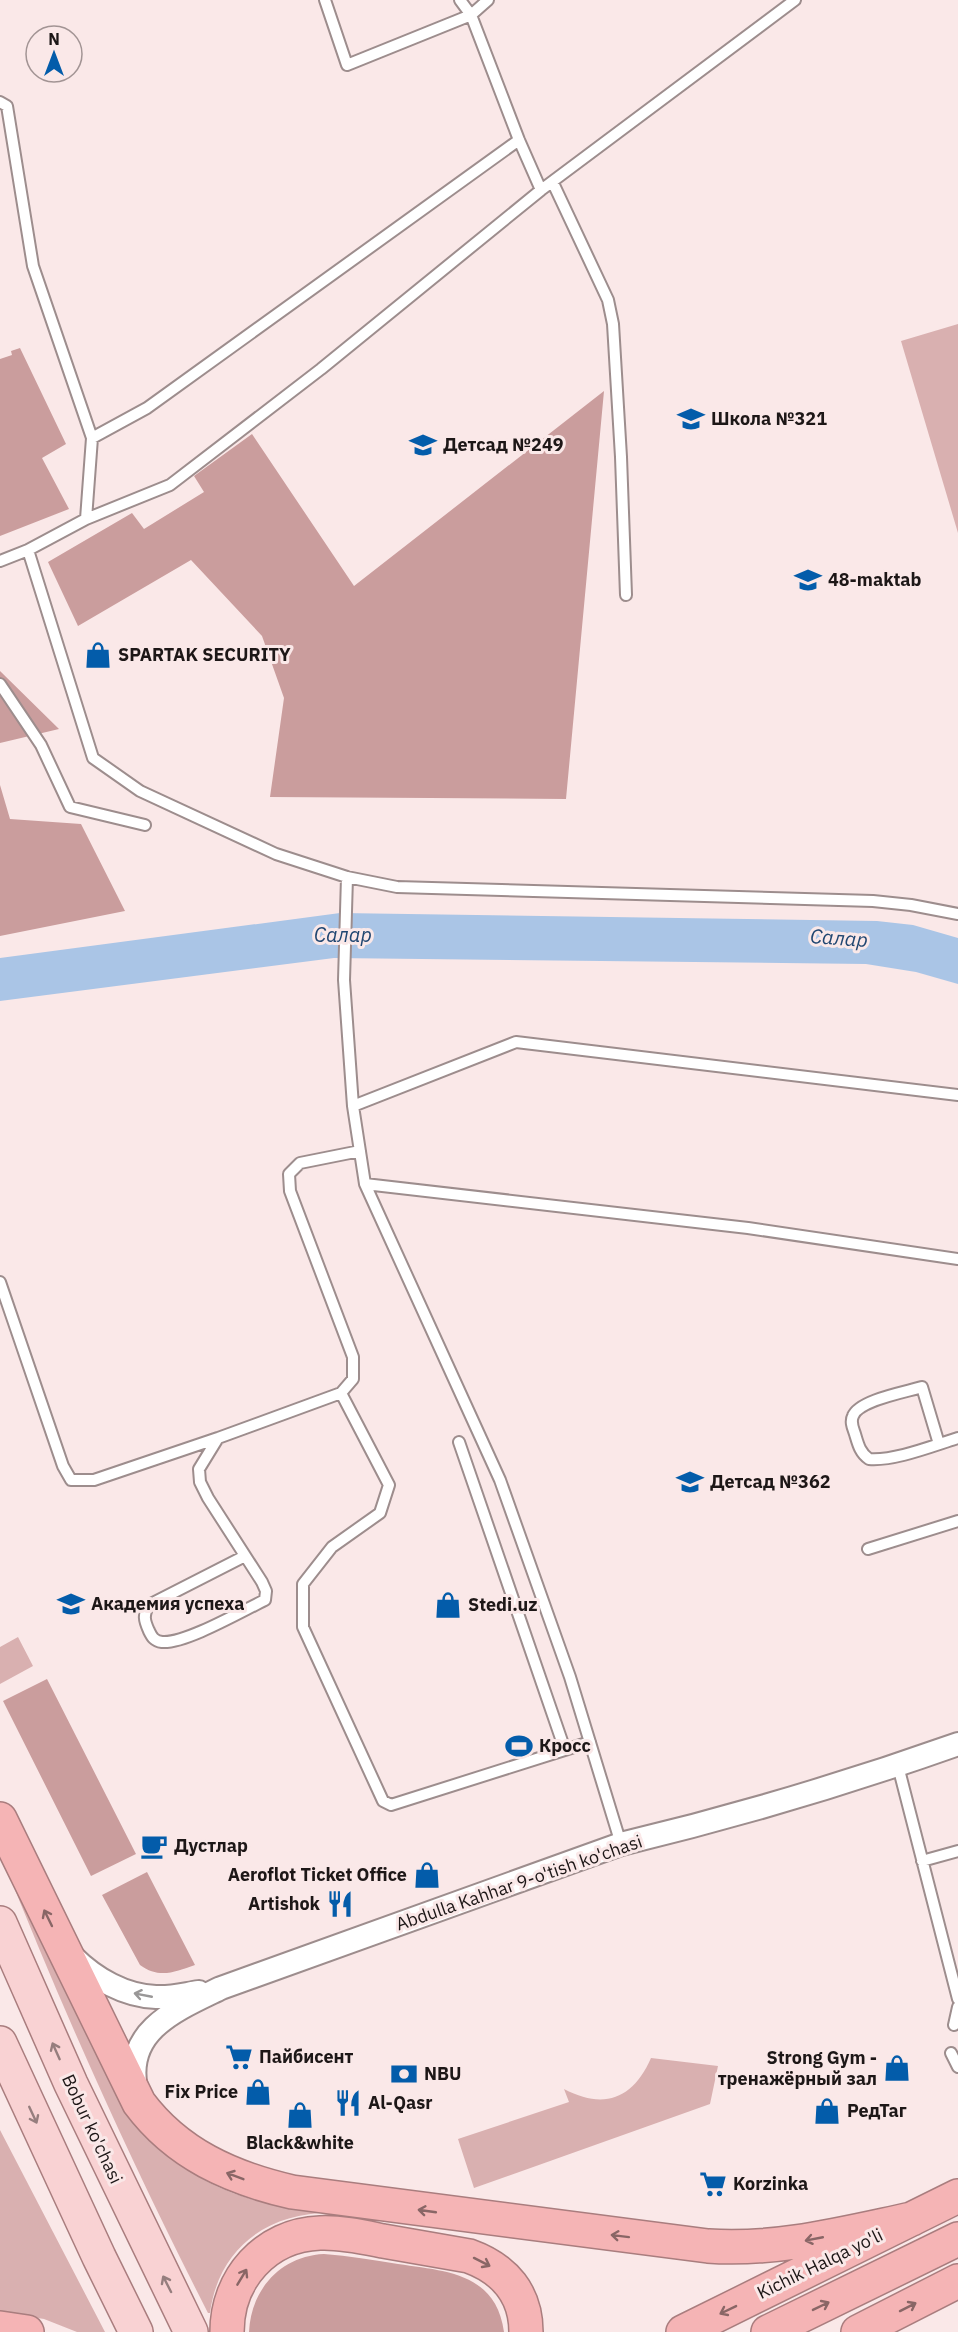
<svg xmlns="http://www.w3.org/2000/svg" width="958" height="2332" viewBox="0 0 958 2332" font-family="'IBM Plex Sans',sans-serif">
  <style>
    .green { fill: #d9b0b0 }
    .forest { fill: #ca9d9d }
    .water { fill: #aac5e6 }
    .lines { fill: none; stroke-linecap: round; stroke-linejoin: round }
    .lane-casing { stroke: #9d8d8d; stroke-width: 14 }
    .street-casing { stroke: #9d8d8d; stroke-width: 26 }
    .primary-casing { stroke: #a97d7e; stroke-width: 36 }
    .highway-casing { stroke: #a97d7e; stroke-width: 36 }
    .lane { stroke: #fff; stroke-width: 10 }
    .street { stroke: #fff; stroke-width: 22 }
    .primary { stroke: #f9d2d3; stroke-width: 33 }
    .highway { stroke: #f5b4b5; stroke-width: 33 }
    .oneway { stroke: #896666 }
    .oneway2 { stroke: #999797 }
    .oneway3 { stroke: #967e7e }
    .labels { text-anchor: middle; stroke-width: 6; stroke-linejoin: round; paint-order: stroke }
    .poi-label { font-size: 18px; font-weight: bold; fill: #1d1717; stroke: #fae8e8; text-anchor: start }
    .street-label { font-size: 18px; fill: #1d1717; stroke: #fae8e8 }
    .water-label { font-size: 20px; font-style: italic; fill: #204671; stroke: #fae8e8 }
  </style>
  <rect width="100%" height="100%" fill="#fae8e8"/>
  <!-- green -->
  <path class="green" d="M958,324v209l-57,-192z
    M18,1637l15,29 -33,18v-37z
    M2,1857l143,276c55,59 114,74 193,80 -66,-3 -119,32 -128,100h-2c-76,-149 -145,-301 -206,-456z
    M651,2058l67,8 -8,38 -236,84 -16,-49 111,-37 -5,-13c40,21 69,10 87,-31z
    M0,2130l105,202h-28l-33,-13 -44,-7z"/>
  <!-- forest -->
  <path class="forest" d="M20,348l46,96 -24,14 27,51 -69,27v-177l12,-4 -1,-4z
    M604,391l-38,408 -296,-2 14,-99 -22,-62 -71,-76 -113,66 -30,-64 84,-49 12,16 60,-37 -10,-16 58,-42 102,152z
    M0,671l59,58 -59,14z
    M0,785l10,34 71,5 44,87 -125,25z
    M47,1679l89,175 -45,22 -88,-175z
    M147,1872l48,93c-20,7 -36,14 -55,0l-38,-70z
    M324,2254c25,2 49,6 74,10 48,7 98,9 106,68h-255c2,-43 32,-76 75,-78z"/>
  <!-- water -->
  <path class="water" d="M340,913l537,8 36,4 45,13v46l-42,-12 -50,-8 -532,-6 -334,43v-43z"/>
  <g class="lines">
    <defs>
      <path id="lane" d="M325,0l22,65 124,-50 17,-15
        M460,0l11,15 48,125 22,50
        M0,102l7,4 26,160 59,172 -6,81
        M553,183l55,117 5,24 8,133 5,138
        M92,438l55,-30 372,-268
        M28,550l65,208 47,33 136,63 71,23 50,10 476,14 38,4 47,9
        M0,561l28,-11 58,-31 84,-34 151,-116 220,-179 254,-190
        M0,684l41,61 29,62 75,18
        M347,877l-3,103 9,126 12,78 135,296 70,197 51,167
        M353,1106l163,-64 442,53
        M365,1184l383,44 210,31
        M0,1282l63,184 8,14h23l124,-42 123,-45 12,-14v-22l-63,-166 -1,-17 11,-11 60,-12
        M341,1393l48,92 -9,28 -48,34 -29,37v43l80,174 8,4 199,-63
        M218,1438l-19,31 1,13 8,16 54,84 4,9 -1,9c-23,11 -80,44 -103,42 -8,-1 -10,-5 -13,-11 -5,-11 -6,-16 0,-26l96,-49
        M459,1442l106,308
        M939,1444l-17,-57c-16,5 -63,13 -69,29 -3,6 0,12 2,18 3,10 5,19 14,25 26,2 63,-13 89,-21
        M868,1549l90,-28
        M898,1766l60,233
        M922,1861l36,-10
        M954,2025l4,-18
        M951,2053l7,14"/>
      <path id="street" d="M73,1957c22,22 52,39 83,40 15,1 29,-3 43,-5
        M136,2088c-12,-58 42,-79 85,-100l400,-144c113,-27 227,-61 337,-100"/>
      <path id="primary" d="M0,1923l71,161 120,248
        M0,2043l99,214 37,75"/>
      <path id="highway" d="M0,1819l139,284c38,51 92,75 153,89l416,54c69,5 137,-13 204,-27
        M0,2328l27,4
        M227,2332c0,-53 38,-97 93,-99 21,-1 43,4 63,8 29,5 58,10 86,15 36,13 57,38 57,76
        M683,2332l275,-136
        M768,2332l190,-93
        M858,2332l100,-51"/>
    </defs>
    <!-- lane casing -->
    <use href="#lane" class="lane-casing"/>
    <!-- street casing -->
    <use href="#street" class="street-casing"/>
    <!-- primary casing -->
    <use href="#primary" class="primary-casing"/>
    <!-- highway casing -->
    <use href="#highway" class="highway-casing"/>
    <!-- lane -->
    <use href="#lane" class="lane"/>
    <!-- street -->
    <use href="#street" class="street"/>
    <!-- primary -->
    <use href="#primary" class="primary"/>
    <!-- highway -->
    <use href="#highway" class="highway"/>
  </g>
  <!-- one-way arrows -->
  <defs><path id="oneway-shaft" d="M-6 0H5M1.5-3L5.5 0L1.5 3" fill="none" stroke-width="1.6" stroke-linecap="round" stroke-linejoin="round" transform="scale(1.5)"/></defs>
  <g class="oneway">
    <use href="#oneway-shaft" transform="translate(48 1918) rotate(-116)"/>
    <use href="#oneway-shaft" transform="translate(235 2176) rotate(-159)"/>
    <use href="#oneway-shaft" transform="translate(427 2211) rotate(-172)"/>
    <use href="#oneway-shaft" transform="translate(620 2236) rotate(-173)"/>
    <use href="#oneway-shaft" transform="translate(814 2239) rotate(169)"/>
    <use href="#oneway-shaft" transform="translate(482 2262) rotate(27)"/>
    <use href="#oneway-shaft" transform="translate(242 2277) rotate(-59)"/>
    <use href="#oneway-shaft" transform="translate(821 2306) rotate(-26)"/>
    <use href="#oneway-shaft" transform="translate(908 2307) rotate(-27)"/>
    <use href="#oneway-shaft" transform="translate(728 2310) rotate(154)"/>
  </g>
  <use class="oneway2" href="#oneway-shaft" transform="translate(143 1995) rotate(-169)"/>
  <g class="oneway3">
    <use href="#oneway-shaft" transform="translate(56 2051) rotate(-114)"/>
    <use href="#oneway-shaft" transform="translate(33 2115) rotate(65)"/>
    <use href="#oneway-shaft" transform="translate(167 2284) rotate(-117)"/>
  </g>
  <!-- icons -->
  <defs>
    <symbol id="school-bare" viewBox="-9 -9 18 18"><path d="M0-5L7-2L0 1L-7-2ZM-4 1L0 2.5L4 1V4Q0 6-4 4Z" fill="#035caa" stroke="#fae8e8" stroke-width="2.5" paint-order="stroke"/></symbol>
    <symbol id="shop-bare" viewBox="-9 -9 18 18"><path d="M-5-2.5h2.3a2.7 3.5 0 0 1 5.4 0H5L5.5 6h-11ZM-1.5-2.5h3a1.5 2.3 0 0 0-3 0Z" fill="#035caa" stroke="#fae8e8" stroke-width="2.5" paint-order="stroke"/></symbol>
    <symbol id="stadium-bare" viewBox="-9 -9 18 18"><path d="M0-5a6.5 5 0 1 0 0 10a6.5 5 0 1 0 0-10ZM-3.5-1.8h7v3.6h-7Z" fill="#035caa" stroke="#fae8e8" stroke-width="2.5" paint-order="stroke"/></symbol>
    <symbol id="cafe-bare" viewBox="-9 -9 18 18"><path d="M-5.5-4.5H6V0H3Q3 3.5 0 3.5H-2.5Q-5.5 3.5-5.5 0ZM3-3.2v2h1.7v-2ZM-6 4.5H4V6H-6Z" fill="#035caa" stroke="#fae8e8" stroke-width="2.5" paint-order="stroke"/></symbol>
    <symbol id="restaurant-bare" viewBox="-9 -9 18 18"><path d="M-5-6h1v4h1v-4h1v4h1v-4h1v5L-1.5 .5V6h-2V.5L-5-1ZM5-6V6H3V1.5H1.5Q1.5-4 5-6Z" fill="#035caa" stroke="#fae8e8" stroke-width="2.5" paint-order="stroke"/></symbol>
    <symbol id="supermarket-bare" viewBox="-9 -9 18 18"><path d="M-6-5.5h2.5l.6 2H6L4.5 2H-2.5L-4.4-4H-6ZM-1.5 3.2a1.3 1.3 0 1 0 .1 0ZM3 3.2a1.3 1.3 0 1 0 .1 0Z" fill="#035caa" stroke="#fae8e8" stroke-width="2.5" paint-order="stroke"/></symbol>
    <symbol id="bank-bare" viewBox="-9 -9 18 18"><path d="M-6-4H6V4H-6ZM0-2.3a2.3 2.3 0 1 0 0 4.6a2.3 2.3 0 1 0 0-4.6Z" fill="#035caa" stroke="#fae8e8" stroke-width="2.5" paint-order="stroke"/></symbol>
  </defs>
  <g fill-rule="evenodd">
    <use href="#school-bare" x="672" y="400" width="38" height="38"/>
    <use href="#school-bare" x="404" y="426" width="38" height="38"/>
    <use href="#school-bare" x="789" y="561" width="38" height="38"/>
    <use href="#shop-bare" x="79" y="636" width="38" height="38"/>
    <use href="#school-bare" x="671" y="1463" width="38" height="38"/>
    <use href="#school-bare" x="52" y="1585" width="38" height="38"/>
    <use href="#shop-bare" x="429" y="1586" width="38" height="38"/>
    <use href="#stadium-bare" x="500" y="1727" width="38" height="38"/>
    <use href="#cafe-bare" x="135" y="1827" width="38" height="38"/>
    <use href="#shop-bare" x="408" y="1856" width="38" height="38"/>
    <use href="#restaurant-bare" x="321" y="1885" width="38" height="38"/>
    <use href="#supermarket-bare" x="220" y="2038" width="38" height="38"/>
    <use href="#shop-bare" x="878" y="2049" width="38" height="38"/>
    <use href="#bank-bare" x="385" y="2055" width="38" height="38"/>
    <use href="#shop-bare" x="239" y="2073" width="38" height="38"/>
    <use href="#restaurant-bare" x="329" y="2084" width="38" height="38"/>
    <use href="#shop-bare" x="808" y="2092" width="38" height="38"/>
    <use href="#shop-bare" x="281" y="2096" width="38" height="38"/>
    <use href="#supermarket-bare" x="694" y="2165" width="38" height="38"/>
  </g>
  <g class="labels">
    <!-- poi labels -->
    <g class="poi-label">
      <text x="711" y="425">Школа №321</text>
      <text x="443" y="451">Детсад №249</text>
      <text x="828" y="586">48-maktab</text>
      <text x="118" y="661">SPARTAK SECURITY</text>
      <text x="710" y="1488">Детсад №362</text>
      <text x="91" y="1610">Академия успеха</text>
      <text x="468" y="1611">Stedi.uz</text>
      <text x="539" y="1752">Кросс</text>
      <text x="174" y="1852">Дустлар</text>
      <text x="407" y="1881" text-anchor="end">Aeroflot Ticket Office</text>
      <text x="320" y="1910" text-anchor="end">Artishok</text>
      <text x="259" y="2063">Пайбисент</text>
      <text x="877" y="2064" text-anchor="end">Strong Gym -<tspan x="877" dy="21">тренажёрный зал</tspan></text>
      <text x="424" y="2080">NBU</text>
      <text x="238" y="2098" text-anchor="end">Fix Price</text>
      <text x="368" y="2109">Al-Qasr</text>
      <text x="847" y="2117">РедТаг</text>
      <text x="300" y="2149" text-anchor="middle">Black&amp;white</text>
      <text x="733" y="2190">Korzinka</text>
    </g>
    <!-- street labels -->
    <g class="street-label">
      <text transform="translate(519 1883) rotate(-19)" y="6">Abdulla Kahhar 9-o'tish ko'chasi</text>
      <text transform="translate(92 2129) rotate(65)" y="6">Bobur ko'chasi</text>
      <text transform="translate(820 2264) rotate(-26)" y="6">Kichik Halqa yo'li</text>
    </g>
    <!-- water labels -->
    <g class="water-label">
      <text x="343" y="942">Салар</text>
      <text transform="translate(839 938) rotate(4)" y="7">Салар</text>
    </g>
  </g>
  <!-- north arrow -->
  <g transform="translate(54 54)"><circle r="28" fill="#fae8e8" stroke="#a29494" stroke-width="1.5"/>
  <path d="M0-4.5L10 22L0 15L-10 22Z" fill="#035caa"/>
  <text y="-9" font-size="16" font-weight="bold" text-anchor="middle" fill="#1d1717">N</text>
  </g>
</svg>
